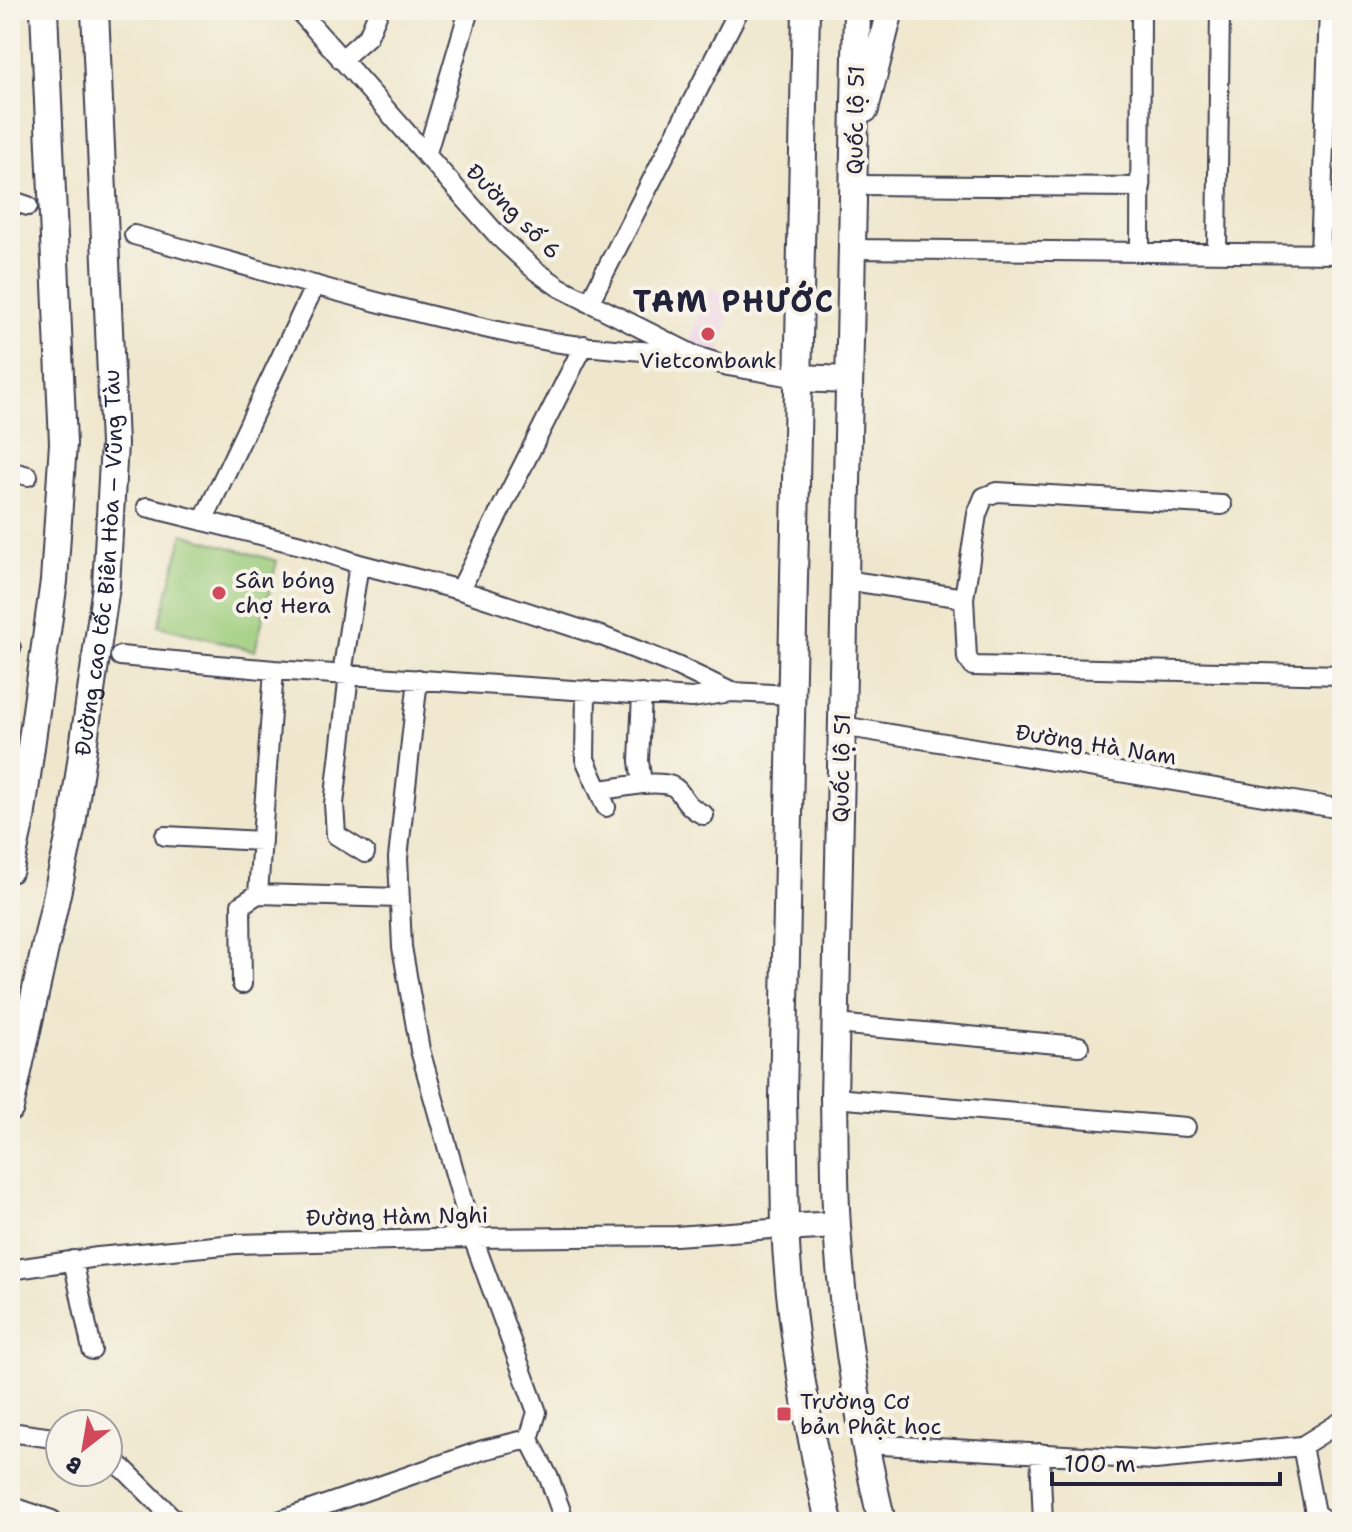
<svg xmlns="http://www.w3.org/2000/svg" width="1352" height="1532" viewBox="0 0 1352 1532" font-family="'Shantell Sans',sans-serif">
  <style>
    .built { fill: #edd0e8 }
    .green { fill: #9bcc7c; stroke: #5e775c; stroke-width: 2 }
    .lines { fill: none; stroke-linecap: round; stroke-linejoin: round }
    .minor-casing { stroke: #414051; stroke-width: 22 }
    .highway-casing { stroke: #414051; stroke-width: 30 }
    .minor { stroke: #fff; stroke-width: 18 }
    .highway { stroke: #fff; stroke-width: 26 }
    .poi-dot { fill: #d1495b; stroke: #f7f3e8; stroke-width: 3 }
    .labels { text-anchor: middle; stroke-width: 8; stroke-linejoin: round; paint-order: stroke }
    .street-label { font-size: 22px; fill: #22223b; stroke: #f7f3e8 }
    .poi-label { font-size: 22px; fill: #22223b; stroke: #f7f3e8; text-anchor: start }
    .district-label { font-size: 30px; font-weight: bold; letter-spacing: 2px; fill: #22223b; stroke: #f7f3e8 }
  </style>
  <rect width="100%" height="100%" fill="#f7f3e8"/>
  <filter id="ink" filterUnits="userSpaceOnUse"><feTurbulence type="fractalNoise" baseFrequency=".0125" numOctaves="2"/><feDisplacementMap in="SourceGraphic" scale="16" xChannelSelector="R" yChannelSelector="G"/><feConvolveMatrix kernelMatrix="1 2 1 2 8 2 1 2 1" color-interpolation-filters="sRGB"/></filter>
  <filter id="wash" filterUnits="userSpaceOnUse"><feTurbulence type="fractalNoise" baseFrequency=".006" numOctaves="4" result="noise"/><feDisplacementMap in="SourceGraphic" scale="32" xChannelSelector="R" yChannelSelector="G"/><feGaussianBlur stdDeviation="1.8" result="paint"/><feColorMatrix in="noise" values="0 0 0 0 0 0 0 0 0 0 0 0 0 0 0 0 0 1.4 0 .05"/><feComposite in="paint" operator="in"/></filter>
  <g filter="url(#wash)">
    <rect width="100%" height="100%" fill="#efe7cd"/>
    <!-- built -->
    <path class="built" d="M705,288l29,8 -16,61 -29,-11z"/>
    <!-- green -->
    <path class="green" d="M183,534l94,27 -22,90 -96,-25z"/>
  </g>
  <g filter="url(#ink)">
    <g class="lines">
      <defs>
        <path id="minor" d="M298,10l201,227 37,34 23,16 137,69 32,10 70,12
          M341,60l27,-24 11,-26
          M426,156l43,-146
          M853,185l288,2
          M10,200l18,6
          M134,235c137,37 274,80 414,106 43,8 90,9 134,13
          M852,249l490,5
          M1140,251l1,-241
          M1217,251l3,-241
          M1320,253l9,-243
          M589,303l150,-293
          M10,471l18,5
          M147,507l162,40 50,17 101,26 144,47 73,29 54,26 61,3
          M203,521l112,-236
          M845,580l119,18 3,60 6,8 369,9
          M460,590l124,-245
          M964,598l13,-84 7,-17 13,-5 225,13
          M10,648h1
          M120,656l154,14 418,28 39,-6
          M342,674l17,-110
          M349,674l-15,130 2,31 29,18
          M418,679l-20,179 4,89 18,103 53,188 64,174 -8,27
          M586,690l-1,69 21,48
          M842,726l500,83
          M642,784c51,-4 28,15 62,31
          M601,790l41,-6 -3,-23 3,-67
          M165,836l97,5
          M258,894l16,-224
          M242,984l-1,-79 17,-11 142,4
          M836,1024l243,22
          M834,1098l352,29
          M73,1260l19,90
          M10,1270l88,-13 137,-13 238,-6 203,-2 109,-8
          M10,1432l50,7
          M864,1444l291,16 147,-14 40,-25
          M1302,1446l13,67 12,9
          M1040,1453l3,69
          M108,1457l17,13 52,52
          M10,1503l9,6 33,11
          M276,1522l207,-72 46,-11 20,39 16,44"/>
        <g id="highway">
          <path d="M806,10l-23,1087c1,42 1,85 2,128 4,97 23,203 44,297"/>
          <path d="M857,10l-23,1088c1,43 0,86 3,128 6,100 22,199 45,296"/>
          <path d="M865,109l25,-99"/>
          <path d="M798,378l51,2"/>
          <path d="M10,869l11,-50 33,-238 9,-138 -19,-433"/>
          <path id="s1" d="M10,1108l62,-283 34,-239 8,-142 -19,-434"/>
          <path d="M785,1228l51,-3"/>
        </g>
      </defs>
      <!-- minor casing -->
      <use href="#minor" class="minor-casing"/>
      <!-- highway casing -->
      <use href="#highway" class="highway-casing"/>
      <!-- minor -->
      <use href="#minor" class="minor"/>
      <!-- highway -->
      <use href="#highway" class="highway"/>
    </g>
  </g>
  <!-- markers -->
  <g class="poi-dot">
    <circle cx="708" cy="334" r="8"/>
    <circle cx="219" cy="593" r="8"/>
    <rect x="776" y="1406" width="16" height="16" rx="4"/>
  </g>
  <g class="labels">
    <!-- street labels -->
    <g class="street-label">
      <text transform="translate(855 120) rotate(-89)" y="8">Quốc lộ 51</text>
      <text transform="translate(514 211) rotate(45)" y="8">Đường số 6</text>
      <text dy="8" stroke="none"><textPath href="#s1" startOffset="554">Đường cao tốc Biên Hòa – Vũng Tàu</textPath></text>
      <text transform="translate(1096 744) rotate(9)" y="8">Đường Hà Nam</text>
      <text transform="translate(841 768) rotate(-89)" y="8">Quốc lộ 51</text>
      <text transform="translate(397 1216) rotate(-1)" y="8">Đường Hàm Nghi</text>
    </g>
    <!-- poi labels -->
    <g class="poi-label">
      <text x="708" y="368" text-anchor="middle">Vietcombank</text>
      <text x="235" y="588">Sân bóng<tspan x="235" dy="25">chợ Hera</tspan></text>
      <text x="800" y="1409">Trường Cơ<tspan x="800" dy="25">bản Phật học</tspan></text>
    </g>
    <!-- district labels -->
    <g class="district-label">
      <text x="734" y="312">TAM PHƯỚC</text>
    </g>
  </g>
  <!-- margin -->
  <rect width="1352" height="1532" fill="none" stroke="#f7f3e8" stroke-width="40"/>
  <!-- north arrow -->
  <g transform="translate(84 1448) rotate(211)"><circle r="38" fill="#f7f3e8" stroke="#a29fa3" stroke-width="2"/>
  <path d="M0-6L14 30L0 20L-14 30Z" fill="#d1495b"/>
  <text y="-12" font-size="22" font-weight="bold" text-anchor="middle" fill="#22223b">B</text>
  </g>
  <!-- scale -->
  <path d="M1052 1472v12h228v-12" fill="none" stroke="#22223b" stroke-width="4"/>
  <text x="1064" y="1472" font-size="24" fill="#22223b" stroke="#f7f3e8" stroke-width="6" paint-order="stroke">100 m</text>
</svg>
